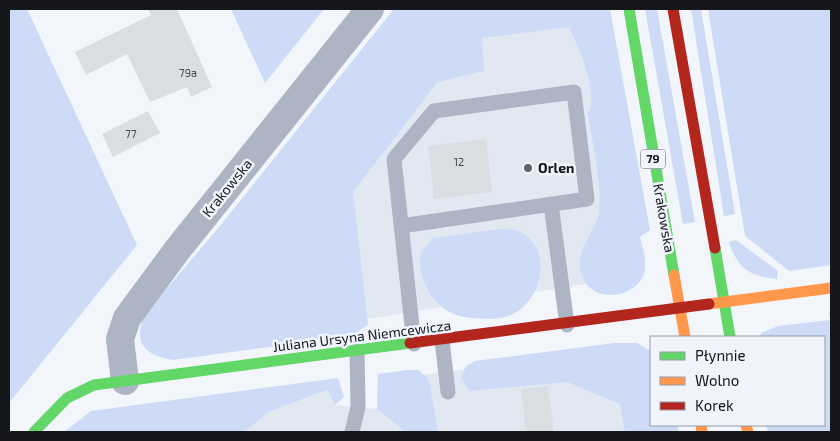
<svg xmlns="http://www.w3.org/2000/svg" width="840" height="441" viewBox="0 0 840 441" font-family="'Exo 2',sans-serif">
  <style>
    .built { fill: #e2e8f2 }
    .green { fill: #cddbf6 }
    .building { fill: #dadde1 }
    .lines { fill: none; stroke-linecap: round; stroke-linejoin: round }
    .lane { stroke: #adb4c4; stroke-width: 15 }
    .street { stroke: #adb4c4; stroke-width: 28 }
    .fast { stroke: #63d668; stroke-width: 11 }
    .slow { stroke: #ff974d; stroke-width: 11 }
    .jam { stroke: #b3261e; stroke-width: 11 }
    .poi-dot { fill: #636569; stroke: #eff4fd; stroke-width: 2 }
    .labels { text-anchor: middle; stroke-width: 5; stroke-linejoin: round; paint-order: stroke }
    .number-label { font-size: 11px; fill: #47484c }
    .shield { fill: #eff4fd; stroke: #57595f; stroke-width: 1 }
    .shield-label { font-size: 12px; font-weight: bold; fill: #16171b }
    .poi-label { font-size: 14px; font-weight: bold; fill: #16171b; stroke: #eff4fd; text-anchor: start }
    .street-label { font-size: 14px; fill: #16171b; stroke: #eff4fd }
  </style>
  <rect width="100%" height="100%" fill="#f2f5fa"/>
  <!-- built -->
  <path class="built" d="M497,9h85l40,269 -291,47 -96,12z
    M582,354l67,78h-405l25,-20 59,-22 8,15 41,4 6,-29z"/>
  <!-- green -->
  <path class="green" d="M9,9h18l110,236 -128,158z
    M231,9h93l-59,74z
    M394,9h216l40,221 -10,7c2,9 6,20 5,30 0,30 -59,44 -65,0 -2,-20 14,-33 18,-50 6,-28 -6,-74 -10,-103 11,-22 -9,-66 -19,-87l-87,11 2,33 -46,11 -85,110 15,133 -17,11 -178,24c-28,-5 -40,-16 -29,-45l76,-89z
    M645,9h12l38,213 -12,2z
    M691,9h10l34,205 -11,2z
    M708,9h123v256l-42,6 -44,-35z
    M500,229c6,1 14,0 19,2 37,18 22,74 -11,85 -11,4 -24,3 -35,2 -19,-1 -36,-10 -45,-28 -5,-10 -11,-26 -7,-37 3,-5 9,-10 12,-15z
    M736,240l42,31 -1,8c-28,-3 -39,-10 -48,-37z
    M831,311v121h-63l-2,-7h58v-88h-64l1,-4 17,-7 52,-6 -1,-8z
    M615,343h22l14,8v74h27l1,7h-54l-5,-28 -53,-22 -98,9 -8,-14 5,-11 9,-5z
    M407,370h12l10,10 9,52h-32l-29,-23 1,-35z
    M338,378l6,19 -9,8 -8,-15 -58,22 -25,20h-180l27,-21z"/>
  <!-- building -->
  <path class="building" d="M148,9h29l35,78 -21,10 -4,-10 -37,15 -23,-48 -41,21 -11,-23 76,-37z
    M148,111l12,22 -47,24 -11,-23z
    M486,139l6,53 -58,7 -6,-53z
    M548,386l6,46h-28l-5,-43z"/>
  <g class="lines">
    <!-- lane -->
    <path class="lane" d="M551,204l16,121
      M401,226l186,-27 -13,-107 -140,19 -40,48 20,185
      M442,340l6,52
      M352,432l6,-25 -1,-56"/>
    <!-- street -->
    <path class="street" d="M125,381l-5,-42 7,-21 51,-69 192,-240"/>
    <!-- fast -->
    <path class="fast" d="M629,9l45,266
      M715,248l15,89
      M34,432l33,-34 27,-13 316,-42"/>
    <!-- slow -->
    <path class="slow" d="M674,275l11,62
      M709,304l122,-16
      M701,425l1,7
      M746,425l2,7"/>
    <!-- jam -->
    <path class="jam" d="M673,9l42,239
      M410,343l299,-39"/>
  </g>
  <!-- markers -->
  <circle class="poi-dot" cx="528" cy="168" r="5"/>
  <g class="labels">
    <!-- number labels -->
    <g class="number-label">
      <text x="188" y="77">79a</text>
      <text x="131" y="138">77</text>
      <text x="459" y="166">12</text>
    </g>
    <!-- shield labels -->
    <rect class="shield" x="640.5" y="149.5" width="25" height="19" rx="4"/>
    <g class="shield-label">
      <text x="653" y="163">79</text>
    </g>
    <!-- poi labels -->
    <g class="poi-label">
      <text x="538" y="173">Orlen</text>
    </g>
    <!-- street labels -->
    <g class="street-label">
      <text transform="translate(227 188) rotate(-51)" y="5">Krakowska</text>
      <text transform="translate(664 218) rotate(80)" y="5">Krakowska</text>
      <text transform="translate(362 336) rotate(-7)" y="5">Juliana Ursyna Niemcewicza</text>
    </g>
  </g>
  <!-- border -->
  <rect width="840" height="441" fill="none" stroke="#16171b" stroke-width="20"/>
  <!-- legend -->
  <rect x="650" y="336" width="175" height="90" fill="#eff4fd" stroke="#989ca3"/>
  <rect x="660" y="352" width="25" height="8" fill="#63d668" stroke="#989ca3"/>
  <text x="695" y="361" font-size="15" fill="#16171b">Płynnie</text>
  <rect x="660" y="377" width="25" height="8" fill="#ff974d" stroke="#989ca3"/>
  <text x="695" y="386" font-size="15" fill="#16171b">Wolno</text>
  <rect x="660" y="402" width="25" height="8" fill="#b3261e" stroke="#989ca3"/>
  <text x="695" y="411" font-size="15" fill="#16171b">Korek</text>
</svg>
